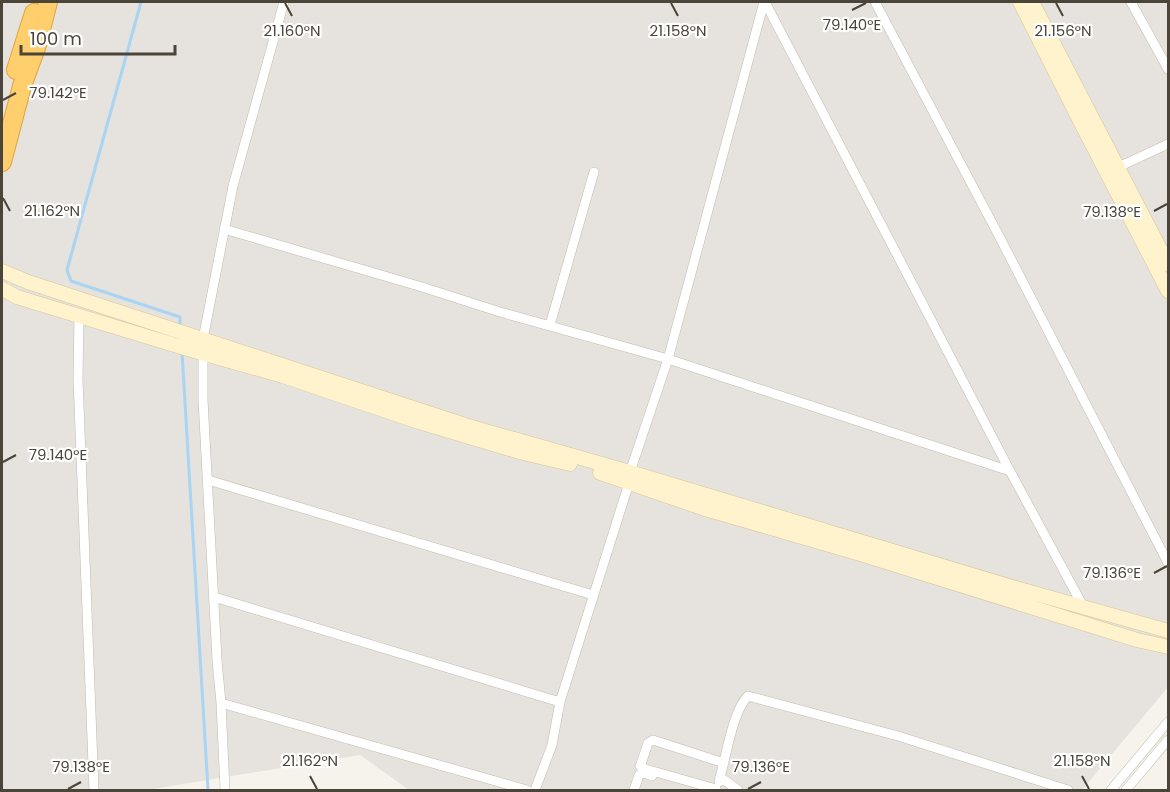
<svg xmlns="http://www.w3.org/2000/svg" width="1170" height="792" viewBox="0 0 1170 792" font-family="Poppins,sans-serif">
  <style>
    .industrial { fill: #e6e2dd }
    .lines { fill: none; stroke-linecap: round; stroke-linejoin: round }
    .stream { stroke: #a9d4f2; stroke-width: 3 }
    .street-casing { stroke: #c2bbae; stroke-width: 10 }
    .secondary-casing { stroke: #d6c79b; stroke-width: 15 }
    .highway-casing { stroke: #e0a43c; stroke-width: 20 }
    .street { stroke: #fff; stroke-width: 9 }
    .secondary { stroke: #fff3cd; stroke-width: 14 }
    .highway { stroke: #ffcf6e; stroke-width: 18 }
    .ticks { fill: none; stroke: #4b4439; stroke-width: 2 }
    .ticks-label { font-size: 15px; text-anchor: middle; fill: #4b4439; stroke: #fff; stroke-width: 4.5; stroke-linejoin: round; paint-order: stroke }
  </style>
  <rect width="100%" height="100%" fill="#f6f3ec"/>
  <!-- industrial -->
  <path class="industrial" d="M2,2h1166v685l-86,103h-673l-49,-35 -213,35h-145z"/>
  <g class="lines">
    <!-- stream -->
    <path class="stream" d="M141,2l-74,268 4,11 109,36v11
      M182,352l26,438"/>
    <defs>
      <path id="street" d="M764,2l-96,357 342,112
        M765,2l245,469 74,137
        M875,2l123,232 170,329
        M1131,2l37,67
        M1114,169l54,-25
        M224,229l198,58 78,25 168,47 -38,113
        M79,316l-1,63 16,411
        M550,325l44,-153
        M208,480l385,115
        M214,597l346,105
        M221,703l306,87
        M720,777c6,-20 13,-67 28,-81l150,40 170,54
        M719,782l1,-5 18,13
        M716,789l-74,-21 -2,-2 1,-2 7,-21 5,-3 71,23
        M225,790l-4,-87 -4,-43 -14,-260v-61l30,-153 51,-184
        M535,790l17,-45 8,-43 69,-219
        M634,790l5,-15 6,-2 7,3
        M1111,790l57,-68
        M1126,790l42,-50"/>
      <path id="secondary" d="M1020,2l60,119 88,170
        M1032,2l136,262
        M2,271l26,11 440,144 162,46 389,117 149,42
        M2,289l15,8 174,53 92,26 136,46 104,31 47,11
        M600,473l105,36 152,44 280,87 31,7"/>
      <path id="highway" d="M16,70l18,-57
        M2,162l20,-76 15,-41 11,-43"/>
    </defs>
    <!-- street casing -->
    <use href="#street" class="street-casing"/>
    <!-- secondary casing -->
    <use href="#secondary" class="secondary-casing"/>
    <!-- highway casing -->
    <use href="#highway" class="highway-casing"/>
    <!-- street -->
    <use href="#street" class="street"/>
    <!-- secondary -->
    <use href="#secondary" class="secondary"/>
    <!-- highway -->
    <use href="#highway" class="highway"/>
  </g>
  <!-- ticks -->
  <path class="ticks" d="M285,3l7,13M671,3l7,13M1056,3l7,13M852,10l14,-7M3,100l13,-7M3,198l7,13M1154,211l13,-7M3,462l13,-7M1154,573l13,-7M310,776l7,13M1082,776l7,13M68,789l13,-7M748,789l13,-7"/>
  <g class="ticks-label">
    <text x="852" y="30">79.140°E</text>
    <text x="292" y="36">21.160°N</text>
    <text x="678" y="36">21.158°N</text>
    <text x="1063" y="36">21.156°N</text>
    <text x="58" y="98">79.142°E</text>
    <text x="52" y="216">21.162°N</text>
    <text x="1112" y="217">79.138°E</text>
    <text x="58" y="460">79.140°E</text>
    <text x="1112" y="578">79.136°E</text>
    <text x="310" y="766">21.162°N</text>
    <text x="1082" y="766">21.158°N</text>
    <text x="81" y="772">79.138°E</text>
    <text x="761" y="772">79.136°E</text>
  </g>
  <!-- border -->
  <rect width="1170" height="792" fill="none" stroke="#4b4439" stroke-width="6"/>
  <!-- scale -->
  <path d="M21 45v9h154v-9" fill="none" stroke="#4b4439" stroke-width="3"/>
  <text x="30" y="45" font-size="18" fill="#4b4439" stroke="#ffffff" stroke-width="4.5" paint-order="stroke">100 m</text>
</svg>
